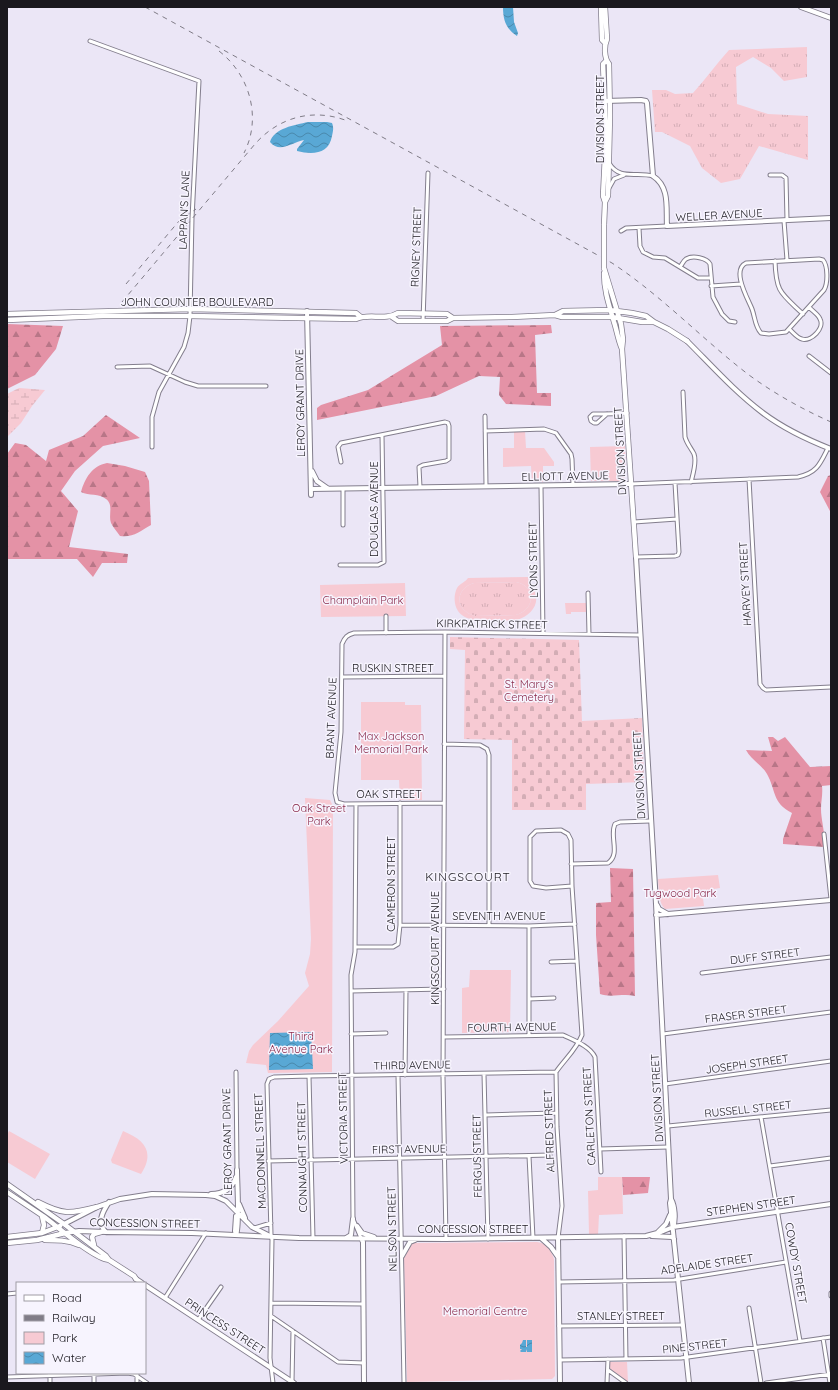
<svg xmlns="http://www.w3.org/2000/svg" width="838" height="1390" viewBox="0 0 838 1390" font-family="Quicksand,sans-serif">
  <style>
    .grass { fill: url(#grass-tufts) }
    .forest { fill: url(#forest-firs) }
    .wetland { fill: url(#wetland-marsh) }
    .cemetery { fill: url(#cemetery-stones) }
    .green { fill: #f7cad3; fill-rule: evenodd }
    .water { fill: url(#water-waves) }
    .lines { fill: none; stroke-linecap: round; stroke-linejoin: round }
    .street-casing { stroke: #837e8d; stroke-width: 5 }
    .secondary-casing { stroke: #837e8d; stroke-width: 6 }
    .primary-casing { stroke: #837e8d; stroke-width: 6 }
    .street { stroke: #fff; stroke-width: 3 }
    .secondary { stroke: #fff; stroke-width: 4 }
    .primary { stroke: #fff; stroke-width: 4.5 }
    .rail { stroke: #807c87; stroke-width: 1; stroke-dasharray: 5 5; stroke-linecap: butt }
    .primary-bridge-casing { stroke: #837e8d; stroke-width: 6; stroke-linecap: butt }
    .primary-bridge { stroke: #fff; stroke-width: 4.5 }
    .labels { text-anchor: middle; stroke-width: 3; stroke-linejoin: round; paint-order: stroke }
    .street-label { font-size: 11px; fill: #1a181e; stroke: #f7f4fe }
    .park-label { font-size: 11px; fill: #8a2a4a; stroke: #f7f4fe }
    .neighbourhood-label { font-size: 12px; letter-spacing: 1px; fill: #1a181e; stroke: #f7f4fe }
  </style>
  <defs>
    <pattern id="grass-tufts" width="24" height="20" patternUnits="userSpaceOnUse"><rect width="24" height="20" fill="#f7cad3"/><path d="M3 7l-1-3M5 7V3M7 7l1-3M15 17l-1-3M17 17v-4M19 17l1-3" fill="none" stroke="#d3adb5"/></pattern>
    <pattern id="forest-firs" width="22" height="20" patternUnits="userSpaceOnUse"><rect width="22" height="20" fill="#e492a6"/><path d="M5 1l3.5 6h-7zM16 11l3.5 6h-7z" fill="#b87687"/></pattern>
    <pattern id="wetland-marsh" width="20" height="14" patternUnits="userSpaceOnUse"><rect width="20" height="14" fill="#f7cad3"/><path d="M1 5h8M5 5V1M11 12h8M15 12V8" fill="none" stroke="#d3adb5"/></pattern>
    <pattern id="cemetery-stones" width="16" height="16" patternUnits="userSpaceOnUse"><rect width="16" height="16" fill="#f7cad3"/><path d="M2 7V4a2 2 0 0 1 4 0v3zM10 15v-3a2 2 0 0 1 4 0v3z" fill="#d3adb5"/></pattern>
    <pattern id="water-waves" width="16" height="10" patternUnits="userSpaceOnUse"><rect width="16" height="10" fill="#59a8d5"/><path d="M0 5q4-4 8 0t8 0" fill="none" stroke="#4988ac"/></pattern>
  </defs>
  <rect width="100%" height="100%" fill="#ebe6f6"/>
  <!-- grass -->
  <path class="grass" d="M807,47v30l-23,4 -13,-13 -18,-11 -17,10 1,37 31,10 40,2v44l-49,-14 -19,33 -19,4 -19,-15 -12,-22 -28,-14h-7l-3,-42h14l9,4 18,-1c13,-14 23,-29 36,-43z
    M516,582c20,4 20,27 0,33l-41,1c-20,-5 -21,-27 -1,-33z"/>
  <!-- forest -->
  <path class="forest" d="M7,324l56,2 -7,23 -21,26 -28,14z
    M551,325l1,8 -17,2 2,58h14v13l-45,-2 -7,-9 1,-18 -21,-1 -43,20 -119,24v-12l4,-3 47,-15 74,-45 -2,-19z
    M106,415l34,23 -37,8 -28,25 -14,20 17,20 -9,36 59,7 -1,9h-25l-9,14 -16,-18h-70v-105l8,-11 11,2 20,16 3,-11 34,-14z
    M107,463l18,3 20,6 4,9 2,44c-11,6 -18,13 -31,11 -3,-4 -7,-9 -9,-13 -3,-8 3,-18 -5,-24 -7,-6 -17,-3 -25,-7 4,-14 11,-26 26,-29z
    M831,475v38l-11,-21 8,-16z
    M768,737h5l5,4 7,-4 25,30 21,-1v19l-9,1c1,8 -1,15 -1,23 0,12 5,25 3,38l-41,-3v-5l9,-26c-20,-10 -16,-23 -25,-39 -5,-9 -16,-14 -21,-24l26,1z
    M610,868l23,1 2,127c-12,-3 -24,2 -35,-2l-4,-59v-32l15,-1z
    M622,1177h28l-2,16 -25,2z"/>
  <!-- wetland -->
  <path class="wetland" d="M19,388l26,2 -13,16 -11,17 -14,14v-43z"/>
  <!-- cemetery -->
  <path class="cemetery" d="M450,637l129,3 3,81 60,-3 2,64 -58,2v26h-74v-70l-48,-1 1,-89 -15,-1z"/>
  <!-- green -->
  <path class="green" d="M525,431l1,17h18l10,14v4h-11v16h-11l-1,-16 -28,1v-19h11v-16z
    M625,446l1,30 -4,5h-31l-1,-34z
    M528,577c0,5 3,6 5,11 9,15 -2,28 -16,32 -17,0 -54,7 -61,-13 -2,-6 -2,-13 1,-19 3,-5 9,-6 11,-10zM516,582c20,4 20,27 0,33l-41,1c-20,-5 -21,-27 -1,-33z
    M405,583l1,33 -85,1 -1,-32z
    M565,603h21v9h-15v2h-5z
    M361,702h44v3h16l1,95h-22l-1,-20h-38z
    M305,798l25,2 3,6 -1,266 -64,1 -2,-8 -20,-2 3,-12 4,-6 25,-24 31,-35 -4,-13 5,-19 1,-15z
    M718,875l2,13 -18,3 2,15 -39,3c-7,-6 -6,-21 -7,-30z
    M470,970h41l-1,62 -48,1v-45l7,-1z
    M9,1131l41,23 -15,25 -28,-17v-27z
    M123,1131c22,9 32,21 18,43l-29,-11 -1,-3z
    M598,1177h24l1,37 -24,1 -1,20 -9,-1 -1,-43 10,-1z
    M537,1242c10,1 14,8 17,17l1,117 -3,3 -145,3 -3,-124 8,-15z
    M610,1362h17l1,20 -18,-13z"/>
  <!-- water -->
  <path class="water" d="M503,7h10l1,15 4,11 -1,3c-11,-7 -14,-16 -14,-29z
    M308,122h19l5,1c2,5 1,8 0,13 -3,18 -19,19 -35,15v-2l7,-9c-12,2 -24,14 -34,2 4,-14 25,-17 38,-20z
    M311,1032l2,37 -44,1 1,-37z
    M523,1340h3v7h1v-7h5v12h-5l-1,-3v3h-5l-1,-1 2,-2h-2v-4l2,-2z"/>
  <g class="lines">
    <defs>
      <path id="street" d="M90,41l109,40 -7,137 -2,98 -2,17 -4,14 -25,45 -7,25v30
        M609,163c11,18 27,8 44,13
        M770,175h12l4,3 1,42
        M609,188l5,-9 10,-4
        M784,221l3,39
        M639,228l1,18 3,6 10,5 12,1 33,20h13
        M621,231l5,-3 41,-2
        M819,259l4,1c5,6 5,23 1,30l-38,42 -17,2 -8,-1c-6,-6 -6,-16 -9,-24 -4,-10 -21,-39 -6,-46z
        M775,261c1,32 6,32 28,53
        M680,267c2,-2 3,-6 6,-8 7,-4 21,-1 24,5l3,33 9,17 7,7 6,1
        M711,286l30,-2
        M423,321l5,-148
        M789,329c4,3 8,9 13,10 9,3 23,-11 18,-20 -2,-5 -8,-8 -11,-12
        M809,356l22,17
        M117,367l33,-1 35,16 13,4h68
        M683,392l2,45c2,7 6,11 9,17 3,8 -1,20 -3,28
        M607,414l-10,9h-3l-3,-2 -1,-4 3,-3c12,0 23,0 34,-1
        M485,416l1,70
        M485,431l59,-2 12,4 15,21 1,5 1,26
        M341,462l-3,-15 3,-4 104,-21 3,1 1,3v33l-3,2 -23,4 -4,2 1,20
        M749,479l11,205 3,4 3,2 65,-3
        M630,484l168,-7c19,-4 22,-13 30,-29
        M541,486l2,147
        M343,489v36
        M634,522l43,-3
        M636,557l39,-1 3,-1 1,-3 -4,-69
        M340,565h38l6,-3 -2,-127
        M588,593l1,41
        M386,616v17
        M445,632l-2,445 3,162
        M342,677l102,-1
        M444,744l36,1 7,4 2,6v170
        M444,803l-100,1 -7,-2 -2,-9 6,-61 1,-88c3,-7 5,-9 12,-11l91,-1 194,3
        M356,804l-1,148 -4,23 2,244 8,19
        M824,834l7,65
        M571,864l37,-1c13,-9 1,-27 7,-39l5,-2 30,-1
        M400,925l129,1 46,-2
        M355,947h38l5,-3 2,-19v-122
        M551,962l26,-1
        M702,973l129,-16
        M351,991l93,-2
        M529,999l25,-1
        M351,1034l35,-1
        M663,1034l168,-22
        M529,1035v-109
        M444,1037l119,-2c10,5 27,11 32,22l6,115
        M236,1072l1,98
        M484,1074l4,165
        M398,1075l6,308
        M405,1075l1,-85
        M309,1076l4,162
        M665,1084l166,-23
        M486,1115l70,-2
        M761,1117l39,224
        M668,1126l163,-16
        M600,1149l68,-2
        M529,1156l4,82
        M268,1161l282,-6
        M770,1166l61,-8
        M254,1228l17,-5
        M624,1236l2,123
        M558,1238l4,-32 -5,-79 -1,-55c9,-13 20,-22 26,-37l-10,-149 -1,-46 -3,-6 -7,-4 -25,1 -6,6v44l3,5 13,2 26,-2
        M559,1282l115,-2 112,-18
        M831,1293v3
        M7,1294l10,-1
        M165,1298l41,-65
        M271,1303l92,1
        M749,1308l12,75
        M271,1316l67,46 26,1
        M198,1320l23,-33
        M559,1326l124,-1
        M823,1338l7,45
        M560,1360l121,-2 150,-21
        M608,1370l18,13
        M50,1373v10
        M137,1373v10
        M7,1377l120,-4 7,1 13,9
        M292,1382l1,-51
        M94,1383v-10
        M273,1383l-3,-25 2,-118 -1,-6 -4,-150 2,-5 5,-2 35,-1 247,-4
        M607,1383l1,-24
        M766,1383l65,-9"/>
      <path id="secondary" d="M801,7l30,11
        M605,101l36,-1 5,1 1,2 6,73c17,11 13,32 14,50l164,-8
        M307,311l4,184
        M687,341c25,25 48,51 76,72 20,15 45,27 68,36
        M312,471l5,10 10,7
        M311,489l319,-5
        M636,557l20,347 15,295 -1,4 19,180
        M657,905l2,4 9,5
        M656,915l175,-15
        M211,1194c13,0 21,-5 25,-17
        M671,1199c4,7 5,21 2,28
        M239,1204l6,14
        M64,1224l33,-17 23,-8 32,-5 54,1 9,1 11,5 26,26 18,9
        M357,1226l5,7 12,4
        M106,1232c-10,-9 -3,-21 3,-30
        M658,1232l8,-8 4,-9
        M65,1233l14,-2 27,1 86,1 107,5 147,1 200,-3 15,-4 12,-5 158,-23
        M236,1235c4,-8 1,-52 1,-65
        M236,1235l-1,-4 1,-15
        M652,1236l20,1 2,2
        M346,1238l5,-3 2,-16
        M361,1238l2,4 1,141
        M541,1238l10,9 7,10
        M558,1238l2,145
        M402,1256l8,-14 5,-2
        M136,1279l6,4
        M145,1285l149,98"/>
      <path id="primary" d="M601,7l1,33 3,3
        M605,202l3,-6 2,-80 -1,-52c-5,-6 -5,-18 -2,-25l-2,-32
        M604,225l1,-23 -2,-6 3,-61 -3,-71 3,-3
        M604,268l17,56 2,15 -1,10 14,208
        M604,273c0,18 5,32 10,49 3,9 4,18 8,27
        M7,314l183,-5 166,4 5,4
        M555,315l8,-4 46,-1 23,3 14,3 8,6 14,7 19,12
        M392,317l6,4h49l6,-3 59,-1 43,-2 7,2h50l30,5h12
        M7,320l96,-4h87l166,3c13,-6 29,2 42,-6l49,1 6,4
        M7,1184l57,40 42,32 3,4 25,16 2,3
        M7,1192c12,8 24,16 36,24 14,10 51,43 66,44
        M38,1202c25,13 32,12 59,5
        M42,1233l2,-8 -2,-9
        M7,1237l35,-4 18,-7
        M45,1240c11,0 23,0 34,5
        M7,1243l30,-3 28,-7
        M94,1245l-2,-8 2,-3 7,-2"/>
    </defs>
    <!-- street casing -->
    <use href="#street" class="street-casing"/>
    <!-- secondary casing -->
    <use href="#secondary" class="secondary-casing"/>
    <!-- primary casing -->
    <use href="#primary" class="primary-casing"/>
    <!-- street -->
    <use href="#street" class="street"/>
    <!-- secondary -->
    <use href="#secondary" class="secondary"/>
    <!-- primary -->
    <use href="#primary" class="primary"/>
    <!-- rail -->
    <path class="rail" d="M145,7l467,256c50,33 90,76 137,112 26,19 53,34 82,47
      M219,51c31,24 43,67 25,102
      M126,284l53,-63 17,-12
      M122,302l133,-158c23,-26 56,-36 90,-24"/>
    <defs>
      <path id="primary-bridge" d="M604,268v-43"/>
    </defs>
    <!-- primary-bridge casing -->
    <use href="#primary-bridge" class="primary-bridge-casing"/>
    <!-- primary-bridge -->
    <use href="#primary-bridge" class="primary-bridge"/>
  </g>
  <g class="labels">
    <!-- street labels -->
    <g class="street-label">
      <text transform="translate(600 119) rotate(-90)" y="4">DIVISION STREET</text>
      <text transform="translate(184 210) rotate(-88)" y="4">LAPPAN'S LANE</text>
      <text transform="translate(719 215) rotate(-3)" y="4">WELLER AVENUE</text>
      <text transform="translate(416 247) rotate(-88)" y="4">RIGNEY STREET</text>
      <text x="197" y="306">JOHN COUNTER BOULEVARD</text>
      <text transform="translate(300 403) rotate(-91)" y="4">LEROY GRANT DRIVE</text>
      <text transform="translate(620 451) rotate(-93)" y="4">DIVISION STREET</text>
      <text transform="translate(565 476) rotate(-1)" y="4">ELLIOTT AVENUE</text>
      <text transform="translate(374 509) rotate(-90)" y="4">DOUGLAS AVENUE</text>
      <text transform="translate(533 560) rotate(-91)" y="4">LYONS STREET</text>
      <text transform="translate(745 584) rotate(-93)" y="4">HARVEY STREET</text>
      <text transform="translate(492 624) rotate(1)" y="4">KIRKPATRICK STREET</text>
      <text x="393" y="672">RUSKIN STREET</text>
      <text transform="translate(331 718) rotate(-88)" y="4">BRANT AVENUE</text>
      <text transform="translate(639 775) rotate(-93)" y="4">DIVISION STREET</text>
      <text x="389" y="798">OAK STREET</text>
      <text transform="translate(391 884) rotate(-90)" y="4">CAMERON STREET</text>
      <text x="499" y="920">SEVENTH AVENUE</text>
      <text transform="translate(435 948) rotate(-90)" y="4">KINGSCOURT AVENUE</text>
      <text transform="translate(765 956) rotate(-7)" y="4">DUFF STREET</text>
      <text transform="translate(746 1014) rotate(-7)" y="4">FRASER STREET</text>
      <text transform="translate(512 1027) rotate(-1)" y="4">FOURTH AVENUE</text>
      <text transform="translate(747 1064) rotate(-8)" y="4">JOSEPH STREET</text>
      <text transform="translate(412 1065) rotate(-1)" y="4">THIRD AVENUE</text>
      <text transform="translate(657 1098) rotate(-93)" y="4">DIVISION STREET</text>
      <text transform="translate(748 1109) rotate(-6)" y="4">RUSSELL STREET</text>
      <text transform="translate(589 1116) rotate(-93)" y="4">CARLETON STREET</text>
      <text transform="translate(343 1118) rotate(-91)" y="4">VICTORIA STREET</text>
      <text transform="translate(549 1131) rotate(-92)" y="4">ALFRED STREET</text>
      <text transform="translate(227 1142) rotate(-91)" y="4">LEROY GRANT DRIVE</text>
      <text transform="translate(409 1149) rotate(-1)" y="4">FIRST AVENUE</text>
      <text transform="translate(260 1151) rotate(-92)" y="4">MACDONNELL STREET</text>
      <text transform="translate(477 1156) rotate(-91)" y="4">FERGUS STREET</text>
      <text transform="translate(302 1157) rotate(-91)" y="4">CONNAUGHT STREET</text>
      <text transform="translate(751 1206) rotate(-8)" y="4">STEPHEN STREET</text>
      <text transform="translate(145 1223) rotate(1)" y="4">CONCESSION STREET</text>
      <text transform="translate(392 1229) rotate(-91)" y="4">NELSON STREET</text>
      <text x="473" y="1233">CONCESSION STREET</text>
      <text transform="translate(796 1263) rotate(80)" y="4">COWDY STREET</text>
      <text transform="translate(707 1264) rotate(-8)" y="4">ADELAIDE STREET</text>
      <text x="621" y="1320">STANLEY STREET</text>
      <text transform="translate(225 1326) rotate(33)" y="4">PRINCESS STREET</text>
      <text transform="translate(695 1346) rotate(-6)" y="4">PINE STREET</text>
    </g>
    <!-- park labels -->
    <g class="park-label">
      <text x="363" y="604">Champlain Park</text>
      <text x="529" y="688">St. Mary's<tspan x="529" dy="13">Cemetery</tspan></text>
      <text x="391" y="740">Max Jackson<tspan x="391" dy="13">Memorial Park</tspan></text>
      <text x="319" y="812">Oak Street<tspan x="319" dy="13">Park</tspan></text>
      <text x="680" y="897">Tugwood Park</text>
      <text x="301" y="1040">Third<tspan x="301" dy="13">Avenue Park</tspan></text>
      <text x="485" y="1315">Memorial Centre</text>
    </g>
    <!-- neighbourhood labels -->
    <g class="neighbourhood-label">
      <text x="468" y="881">KINGSCOURT</text>
    </g>
  </g>
  <!-- border -->
  <rect width="838" height="1390" fill="none" stroke="#1a181e" stroke-width="16"/>
  <!-- legend -->
  <rect x="16" y="1282" width="130" height="92" fill="#f7f4fe" stroke="#9f9ca4"/>
  <rect x="24" y="1295" width="20" height="6" fill="#ffffff" stroke="#9f9ca4"/>
  <text x="52" y="1302" font-size="12" fill="#1a181e">Road</text>
  <rect x="24" y="1315" width="20" height="6" fill="#807c87" stroke="#9f9ca4"/>
  <text x="52" y="1322" font-size="12" fill="#1a181e">Railway</text>
  <rect x="24" y="1332" width="20" height="12" fill="#f7cad3" stroke="#9f9ca4"/>
  <text x="52" y="1342" font-size="12" fill="#1a181e">Park</text>
  <rect x="24" y="1352" width="20" height="12" fill="url(#water-waves)" stroke="#9f9ca4"/>
  <text x="52" y="1362" font-size="12" fill="#1a181e">Water</text>
</svg>
